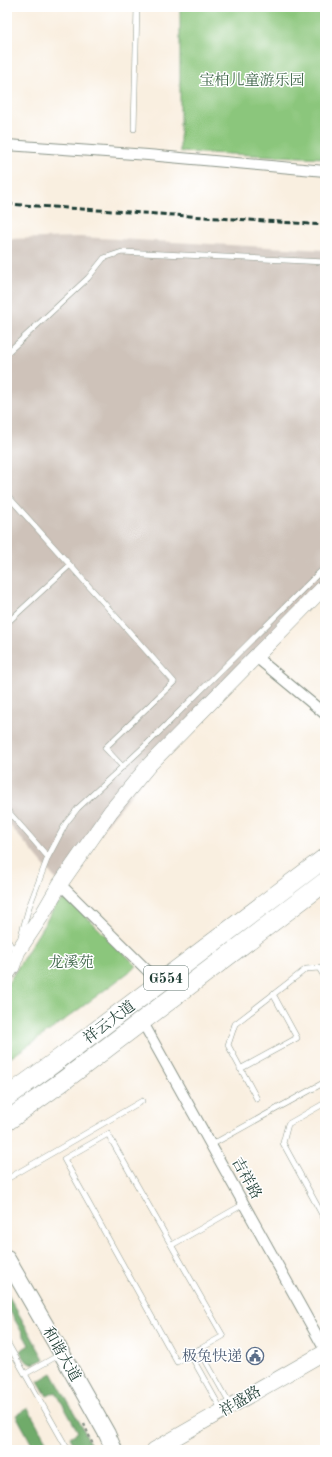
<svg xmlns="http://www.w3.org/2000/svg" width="332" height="1457" viewBox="0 0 332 1457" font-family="'Old Standard TT','Noto Serif SC',serif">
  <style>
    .industrial { fill: #cec2b9 }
    .green { fill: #8bc67b; stroke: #558258 }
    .forest { fill: #70ab6b; stroke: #487450 }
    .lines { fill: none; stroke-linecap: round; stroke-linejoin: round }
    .lane-casing { stroke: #8c968a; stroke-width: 6 }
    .street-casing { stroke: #8c968a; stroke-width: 12 }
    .secondary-casing { stroke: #8c968a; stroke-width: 16 }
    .primary-casing { stroke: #8c968a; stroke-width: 18 }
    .highway-casing { stroke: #8c968a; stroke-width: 20 }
    .path { stroke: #8c968a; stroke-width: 2.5; stroke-dasharray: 3 3; stroke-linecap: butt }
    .lane { stroke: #fff; stroke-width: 5 }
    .street { stroke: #fff; stroke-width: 10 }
    .secondary { stroke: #fff; stroke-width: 15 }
    .primary { stroke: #fff; stroke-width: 16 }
    .highway { stroke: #fff; stroke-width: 19 }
    .rail { stroke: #1f3d34; stroke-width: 3; stroke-dasharray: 6 3; stroke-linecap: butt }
    .labels { text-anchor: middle; stroke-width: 3; stroke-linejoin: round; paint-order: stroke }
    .shield { fill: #fff; stroke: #627771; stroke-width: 1 }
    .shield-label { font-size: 14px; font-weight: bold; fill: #1f3d34 }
    .park-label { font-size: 15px; fill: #3f6649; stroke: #fff }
    .street-label { font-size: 15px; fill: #1f3d34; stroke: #fff }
    .service-label { font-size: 15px; fill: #4e5e75; stroke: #fff; text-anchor: end }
  </style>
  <rect width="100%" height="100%" fill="#fff"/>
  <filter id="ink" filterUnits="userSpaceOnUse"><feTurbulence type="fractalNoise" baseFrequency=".025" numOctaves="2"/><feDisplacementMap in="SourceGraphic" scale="8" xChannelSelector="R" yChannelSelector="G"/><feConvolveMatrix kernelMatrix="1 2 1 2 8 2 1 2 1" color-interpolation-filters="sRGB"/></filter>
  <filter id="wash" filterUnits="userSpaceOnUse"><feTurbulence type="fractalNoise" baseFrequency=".012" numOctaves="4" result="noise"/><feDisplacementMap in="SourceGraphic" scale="16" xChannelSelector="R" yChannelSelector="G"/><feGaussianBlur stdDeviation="0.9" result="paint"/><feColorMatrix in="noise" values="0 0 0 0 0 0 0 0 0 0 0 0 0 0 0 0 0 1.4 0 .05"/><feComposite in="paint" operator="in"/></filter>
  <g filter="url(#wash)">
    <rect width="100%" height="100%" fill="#f9efe0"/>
    <!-- industrial -->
    <path class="industrial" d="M80,237l245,13v333l-94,93 -173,206 -51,-60v-583z"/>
    <!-- green -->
    <path class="green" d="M180,7h145v151l-145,-6z
      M67,898l70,68 -82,61 -48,33v-75l49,-80z"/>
    <!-- forest -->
    <path class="forest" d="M7,1293l37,66c-15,8 -16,6 -24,-8l9,-6 -22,-39z
      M52,1373l33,59 7,18h-16l-6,-13 8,-5 -22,-40 -9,4 -9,-15z
      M28,1408l22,40 8,-4 3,6h-26l-19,-35z"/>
  </g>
  <g filter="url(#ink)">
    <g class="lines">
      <defs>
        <path id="lane" d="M134,129l3,-122
          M7,353l81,-75 16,-20 18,-6 203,10
          M7,495l63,70 -63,58
          M70,565l104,117 -69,66 18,19
          M7,810l41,47
          M21,936l8,-29 19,-50 18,-34 12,-15 69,-64 178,-177
          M7,939l4,7 5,4
          M240,1069l57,-31 -24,-44
          M257,1099l-29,-54 7,-21 71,-55 13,-1 6,10
          M325,1103l-37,21 -5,19 42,77
          M108,1134l115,202 -46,26 -113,-203z
          M211,1145l114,-63
          M7,1179l135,-78
          M172,1245l72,-41
          M7,1342l61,108
          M199,1349l31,55
          M190,1354l31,55
          M25,1374l34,-19
          M308,1450h1"/>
        <path id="street" d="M7,145l141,10 177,16
          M256,657l69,57
          M60,884l100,99
          M142,1021l183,329"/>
        <path id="secondary" d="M7,974l5,-7 6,-16 24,-36 18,-31 51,-73 39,-47 175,-178
          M154,1450l171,-98"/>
        <path id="primary" d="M7,1259l55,95 45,80 7,16"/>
        <path id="highway" d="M7,1097l44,-32 274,-207
          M7,1121l56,-40 262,-199"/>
      </defs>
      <!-- lane casing -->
      <use href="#lane" class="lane-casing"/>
      <!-- street casing -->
      <use href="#street" class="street-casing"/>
      <!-- secondary casing -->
      <use href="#secondary" class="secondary-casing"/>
      <!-- primary casing -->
      <use href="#primary" class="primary-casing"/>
      <!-- highway casing -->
      <use href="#highway" class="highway-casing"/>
      <!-- path -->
      <path class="path" d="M84,1424l11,26"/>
      <!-- lane -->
      <use href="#lane" class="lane"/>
      <!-- street -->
      <use href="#street" class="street"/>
      <!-- secondary -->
      <use href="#secondary" class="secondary"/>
      <!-- primary -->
      <use href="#primary" class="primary"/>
      <!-- highway -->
      <use href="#highway" class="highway"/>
      <!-- rail -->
      <path class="rail" d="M7,204l318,21"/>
    </g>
  </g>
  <!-- icons -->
  <defs>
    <symbol id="civic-ring" viewBox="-11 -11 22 22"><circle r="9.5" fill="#fff" stroke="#5c6f8a" stroke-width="1.5"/><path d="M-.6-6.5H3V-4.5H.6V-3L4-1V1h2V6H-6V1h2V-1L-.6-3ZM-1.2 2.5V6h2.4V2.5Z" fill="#5c6f8a"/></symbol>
  </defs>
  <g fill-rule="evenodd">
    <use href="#civic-ring" x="245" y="1346" width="20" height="20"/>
  </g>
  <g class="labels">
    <!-- shield labels -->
    <rect class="shield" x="144" y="966" width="44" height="24" rx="3"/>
    <g class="shield-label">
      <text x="166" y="983">G554</text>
    </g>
    <!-- park labels -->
    <g class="park-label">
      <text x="252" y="85">宝柏儿童游乐园</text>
      <text x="71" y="967">龙溪苑</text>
    </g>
    <!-- street labels -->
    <g class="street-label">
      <text transform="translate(109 1022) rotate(-37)" y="5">祥云大道</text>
      <text transform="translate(247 1178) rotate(61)" y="5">吉祥路</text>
      <text transform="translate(62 1354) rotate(60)" y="5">和谐大道</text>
      <text transform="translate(240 1401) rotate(-30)" y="5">祥盛路</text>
    </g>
    <!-- service labels -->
    <g class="service-label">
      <text x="242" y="1361">极兔快递</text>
    </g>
  </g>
  <!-- margin -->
  <rect width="332" height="1457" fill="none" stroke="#fff" stroke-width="24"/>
</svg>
